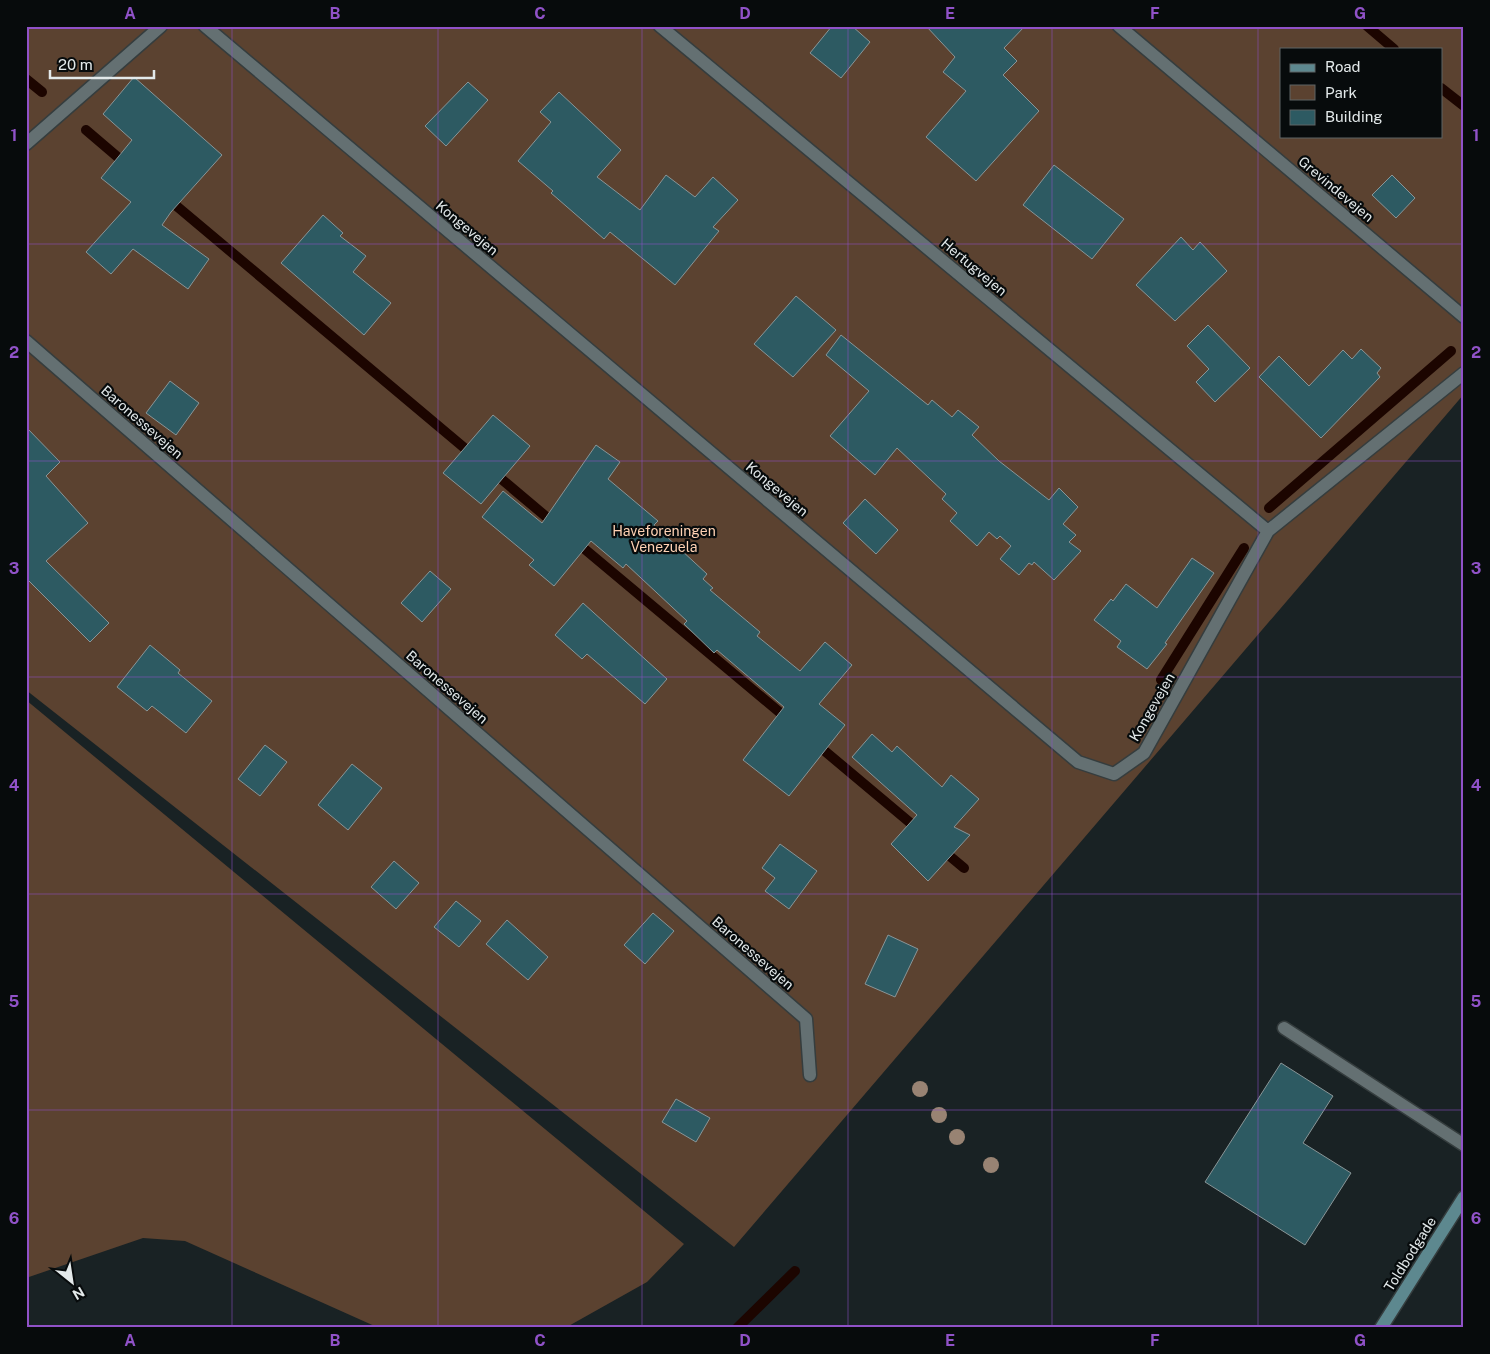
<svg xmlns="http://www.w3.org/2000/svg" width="1490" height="1354" viewBox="0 0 1490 1354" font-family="'Public Sans',sans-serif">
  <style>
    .green { fill: #5b4230; fill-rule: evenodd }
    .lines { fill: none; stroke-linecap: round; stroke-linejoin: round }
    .stream { stroke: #1c0500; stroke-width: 10 }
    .building { fill: #2d5a62; stroke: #899597 }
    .lane-casing { stroke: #353d3e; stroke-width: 15 }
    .street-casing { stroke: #353d3e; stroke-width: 15 }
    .secondary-casing { stroke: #353d3e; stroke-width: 15 }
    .lane { stroke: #647072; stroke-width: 12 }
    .street { stroke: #647072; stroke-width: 12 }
    .secondary { stroke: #5d888f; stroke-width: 12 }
    .tree { fill: #988373 }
    .grid { fill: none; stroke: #9052c8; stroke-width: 1; stroke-opacity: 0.55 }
    .labels { text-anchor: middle; stroke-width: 4.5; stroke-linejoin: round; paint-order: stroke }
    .street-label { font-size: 14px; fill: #e3e9ea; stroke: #070b0c }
    .park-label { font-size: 14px; fill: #ffd2b4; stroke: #070b0c }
    .neatline { fill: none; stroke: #9052c8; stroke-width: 2 }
    .grid-label { font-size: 16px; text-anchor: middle; font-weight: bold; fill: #9052c8 }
  </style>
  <rect width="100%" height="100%" fill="#192224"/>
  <!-- green -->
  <path class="green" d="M26,26h1438v368l-730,853 -708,-557zM1281,49h160v87h-160z
    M26,700l658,544 -37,38 -82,46h-186l-194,-87 -42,-3 -117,40z"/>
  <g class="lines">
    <!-- stream -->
    <path class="stream" d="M1367,26l27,23
      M26,79l16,13
      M1441,88l23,18
      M86,130l41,35
      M167,198l307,258
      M493,472l63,53
      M1269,508l182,-157
      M575,541l215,180
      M1161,680l83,-132
      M814,742l106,89
      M940,848l24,20
      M737,1328l58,-57"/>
  </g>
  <!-- building -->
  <path class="building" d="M832,26h20l18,16 -29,36 -31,-25z
    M926,26h99l-21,22 13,13 -14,14 36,36 -63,70 -50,-44 40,-46 -23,-19 12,-15z
    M134,77l88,78 -51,57 -9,13 47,34 -21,30 -55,-40 -22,25 -25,-22 45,-50 -30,-24 31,-38 -29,-26z
    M468,82l20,18 -42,46 -21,-20z
    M559,92l62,58 -24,27 43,33 26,-35 29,22 18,-20 25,23 -25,27 6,4 -44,54 -65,-53 -6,7 -53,-46 2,-2 -35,-30 33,-39 -11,-10z
    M1054,165l70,54 -32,40 -69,-54z
    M1392,175l23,23 -19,20 -24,-23z
    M323,215l20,18 -3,3 26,20 -13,16 38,31 -27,32 -83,-72z
    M1181,237l12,13 7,-8 27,29 -52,50 -39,-36z
    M796,296l40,34 -43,47 -39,-33z
    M1208,325l42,43 -35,34 -19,-20 13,-13 -22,-23z
    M841,335l87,70 4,-5 20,17 6,-7 21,17 -7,8 27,26 50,39 10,-12 19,19 -15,17 13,11 -7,7 12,9 -27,29 -20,-18 -2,3 -3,-2 -10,12 -19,-16 11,-13 -11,-10 -3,3 -8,-7 -12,14 -27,-25 7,-8 -15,-14 4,-5 -49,-46 -22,27 -45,-39 39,-45 -43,-36z
    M1361,349l20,19 -4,5 3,4 -59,61 -62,-61 20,-21 30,30 34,-36 9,9z
    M170,381l29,22 -23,32 -30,-22z
    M493,415l37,31 -49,58 -38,-31z
    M26,427l34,35 -14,14 42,47 -42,38 63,62 -19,19 -64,-64z
    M596,445l24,17 -12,17 50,42 -4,4 53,49 -4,5 10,9 -3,2 50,42 -3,4 43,35 25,-29 27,23 -33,39 26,21 -56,71 -46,-36 41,-53 -67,-57 -3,3 -30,-29 3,-3 -61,-57 -3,4 -32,-27 -37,45 -25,-21 5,-5 -52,-43 21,-26 39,32z
    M865,499l33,31 -22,24 -33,-31z
    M1192,558l22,15 -49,70 2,1 -20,25 -30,-22 4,-6 -27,-21 17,-21 2,2 13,-17 31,24z
    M430,571l21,18 -29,33 -21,-19z
    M583,603l84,76 -22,25 -58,-50 -5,5 -27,-24z
    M150,645l30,25 -2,3 34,28 -26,32 -34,-27 -5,5 -30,-24z
    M872,734l20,18 5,-6 45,41 9,-12 28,24 -25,28 16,8 -42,46 -37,-37 26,-29 -65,-58z
    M265,745l22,17 -27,34 -22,-17z
    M352,764l30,24 -34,42 -30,-25z
    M780,844l37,27 -28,38 -24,-18 10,-13 -13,-10z
    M394,861l25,22 -23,26 -25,-22z
    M456,901l25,20 -22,26 -25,-20z
    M653,913l21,18 -29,33 -21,-19z
    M507,920l41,37 -20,23 -42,-36z
    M888,935l30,14 -23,48 -30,-13z
    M1281,1063l52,33 -30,47 48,30 -46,72 -100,-63z
    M676,1099l34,19 -14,24 -34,-20z"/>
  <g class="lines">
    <defs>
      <path id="lane" d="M205,26l873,736 36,12 30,-21 124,-222 196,-158
        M660,26l608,505
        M1119,26l345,291
        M26,341l780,678 4,56
        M1284,1028l180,117"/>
      <path id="street" d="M26,144l135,-118"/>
      <path id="secondary" d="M1381,1328l83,-131"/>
    </defs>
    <!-- lane casing -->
    <use href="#lane" class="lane-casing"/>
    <!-- street casing -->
    <use href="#street" class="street-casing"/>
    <!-- secondary casing -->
    <use href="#secondary" class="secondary-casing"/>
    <!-- lane -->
    <use href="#lane" class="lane"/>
    <!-- street -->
    <use href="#street" class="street"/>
    <!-- secondary -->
    <use href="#secondary" class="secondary"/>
  </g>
  <!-- trees -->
  <g class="tree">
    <circle cx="920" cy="1089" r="8"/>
    <circle cx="939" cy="1115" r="8"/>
    <circle cx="957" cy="1137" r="8"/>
    <circle cx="991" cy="1165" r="8"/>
  </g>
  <!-- grid -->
  <path class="grid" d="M232,26v1302M438,26v1302M642,26v1302M848,26v1302M1052,26v1302M1258,26v1302M26,244h1438M26,461h1438M26,677h1438M26,894h1438M26,1110h1438"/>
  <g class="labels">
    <!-- street labels -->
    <g class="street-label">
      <text transform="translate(1336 189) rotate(40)" y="5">Grevindevejen</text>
      <text transform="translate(467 228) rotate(40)" y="5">Kongevejen</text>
      <text transform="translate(974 267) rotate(40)" y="5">Hertugvejen</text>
      <text transform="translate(142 422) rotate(41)" y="5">Baronessevejen</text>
      <text transform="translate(777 489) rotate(40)" y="5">Kongevejen</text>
      <text transform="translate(447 687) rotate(41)" y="5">Baronessevejen</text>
      <text transform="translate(1152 707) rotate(-60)" y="5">Kongevejen</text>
      <text transform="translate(753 953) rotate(41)" y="5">Baronessevejen</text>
      <text transform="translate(1410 1254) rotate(-58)" y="5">Toldbodgade</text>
    </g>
    <!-- park labels -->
    <g class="park-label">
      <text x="664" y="536">Haveforeningen<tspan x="664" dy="16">Venezuela</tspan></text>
    </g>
  </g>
  <!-- border -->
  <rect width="1490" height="1354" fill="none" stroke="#070b0c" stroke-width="55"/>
  <!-- legend -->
  <rect x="1280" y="48" width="162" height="90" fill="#070b0c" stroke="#5f6465"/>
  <rect x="1290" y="64" width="25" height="8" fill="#5d888f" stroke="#5f6465"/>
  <text x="1325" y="72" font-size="15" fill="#e3e9ea">Road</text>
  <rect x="1290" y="85" width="25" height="15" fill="#5b4230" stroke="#5f6465"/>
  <text x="1325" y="98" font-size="15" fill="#e3e9ea">Park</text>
  <rect x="1290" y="110" width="25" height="15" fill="#2d5a62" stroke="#5f6465"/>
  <text x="1325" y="122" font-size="15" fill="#e3e9ea">Building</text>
  <!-- north arrow -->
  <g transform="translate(72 1282) rotate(150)" stroke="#070b0c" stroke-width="4" paint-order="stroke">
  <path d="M0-4L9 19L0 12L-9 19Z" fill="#e3e9ea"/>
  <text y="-8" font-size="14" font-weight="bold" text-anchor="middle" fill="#e3e9ea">N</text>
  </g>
  <!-- scale -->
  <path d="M50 70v8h104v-8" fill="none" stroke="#e3e9ea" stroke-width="2.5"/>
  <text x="58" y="70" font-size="15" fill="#e3e9ea" stroke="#070b0c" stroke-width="4" paint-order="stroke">20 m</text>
  <rect x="28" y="28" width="1434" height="1298" class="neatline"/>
  <g class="grid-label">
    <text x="130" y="19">A</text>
    <text x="335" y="19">B</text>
    <text x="540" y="19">C</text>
    <text x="745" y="19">D</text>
    <text x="950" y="19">E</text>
    <text x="1155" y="19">F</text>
    <text x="1360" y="19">G</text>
    <text x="14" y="141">1</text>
    <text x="1476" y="141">1</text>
    <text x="14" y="358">2</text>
    <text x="1476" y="358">2</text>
    <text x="14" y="574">3</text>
    <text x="1476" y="574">3</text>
    <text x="14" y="791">4</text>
    <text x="1476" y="791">4</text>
    <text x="14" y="1007">5</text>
    <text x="1476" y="1007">5</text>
    <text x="14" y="1224">6</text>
    <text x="1476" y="1224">6</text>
    <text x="130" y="1346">A</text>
    <text x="335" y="1346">B</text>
    <text x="540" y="1346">C</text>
    <text x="745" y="1346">D</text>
    <text x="950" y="1346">E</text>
    <text x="1155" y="1346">F</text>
    <text x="1360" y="1346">G</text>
  </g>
</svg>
